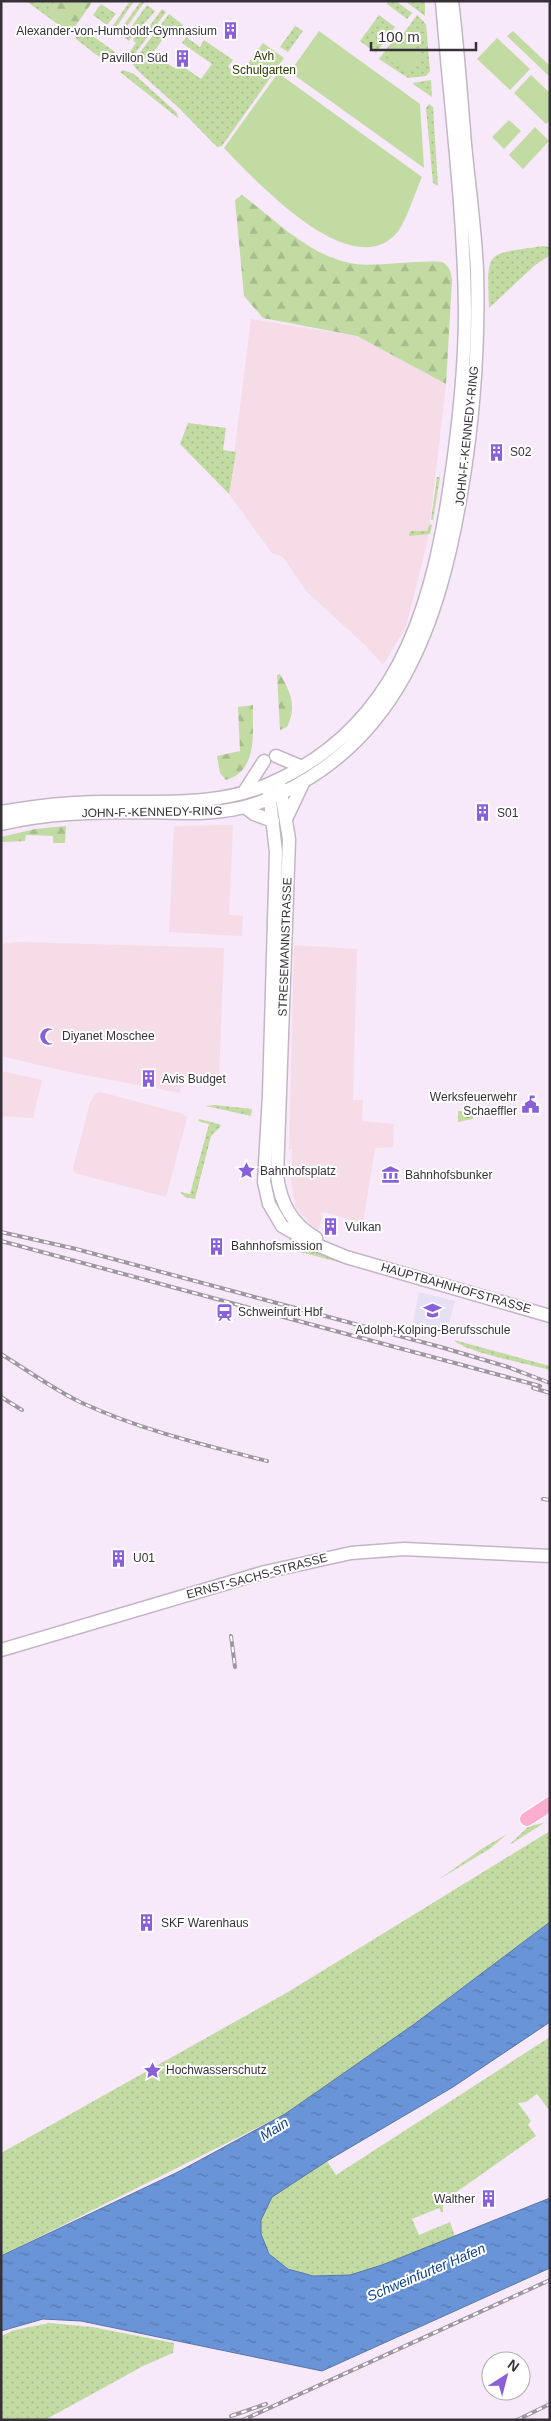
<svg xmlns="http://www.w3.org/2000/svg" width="551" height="2421" viewBox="0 0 551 2421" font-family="Arial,sans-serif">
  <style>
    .commercial { fill: #f5dce6 }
    .education { fill: #e5e0f6 }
    .grass { fill: url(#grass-dots) }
    .forest { fill: url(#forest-firs) }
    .garden { fill: #c2dba2 }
    .water { fill: url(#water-ripples); stroke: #5a76a7 }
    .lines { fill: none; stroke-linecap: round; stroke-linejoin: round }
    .secondary-casing { stroke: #c3b5c6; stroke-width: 15 }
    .primary-casing { stroke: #fff; stroke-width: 16 }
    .secondary { stroke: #fff; stroke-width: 12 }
    .primary { stroke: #fdadcd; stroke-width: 14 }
    .rail-casing { stroke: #9f95a2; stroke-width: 4 }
    .rail { stroke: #fff; stroke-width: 2; stroke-dasharray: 5.5; stroke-linecap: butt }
    .labels { text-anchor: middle; stroke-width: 4; stroke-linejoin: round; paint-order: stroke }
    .poi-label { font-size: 12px; fill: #363138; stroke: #fff; text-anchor: start }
    .park-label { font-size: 12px; fill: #293c00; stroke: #fff }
    .street-label { font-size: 12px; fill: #363138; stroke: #fff }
    .water-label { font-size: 14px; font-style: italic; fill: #0d4291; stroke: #fff }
  </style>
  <defs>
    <pattern id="grass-dots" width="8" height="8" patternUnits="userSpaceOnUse" patternTransform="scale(1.25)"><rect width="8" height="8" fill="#c2dba2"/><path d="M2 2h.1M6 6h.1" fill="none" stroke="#a7bc8c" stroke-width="1.8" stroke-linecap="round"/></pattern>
    <pattern id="forest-firs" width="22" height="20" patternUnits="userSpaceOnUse" patternTransform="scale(1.25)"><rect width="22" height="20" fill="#c2dba2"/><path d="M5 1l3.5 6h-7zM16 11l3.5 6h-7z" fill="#a7bc8c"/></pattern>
    <pattern id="water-ripples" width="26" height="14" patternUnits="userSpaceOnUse" patternTransform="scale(1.25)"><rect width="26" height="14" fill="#6994d7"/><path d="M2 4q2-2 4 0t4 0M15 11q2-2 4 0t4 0" fill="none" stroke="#5779af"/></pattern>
  </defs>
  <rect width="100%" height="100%" fill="#f7e8fa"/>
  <!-- commercial -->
  <path class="commercial" d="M251,319l106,17 89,48 -18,155 -22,88 -23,38 -17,-19 -59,-54 -24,-35 -11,-4 -43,-59z
    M233,825l-4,90 14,1 -1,20 -73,-4 5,-106z
    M20,942l204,6 -5,130 -38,-1 -1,16 -111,-21 -68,-16v-112z
    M294,945l63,4 -4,151h10l-1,21 32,3 -1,23 -18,1 -12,75 -40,-11 -5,20 -22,-24 -5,-27 1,-32h-3z
    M1,1071l41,9 -9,38 -32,-2z
    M100,1092l76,20 7,2 4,4 -21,79 -91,-24 -2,-5 17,-65 5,-9z"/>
  <!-- education -->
  <path class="education" d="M419,1292l36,9 -8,29 -16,-1 -18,-6z"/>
  <!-- grass -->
  <path class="grass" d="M26,1h32l-10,16z
    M130,1h4l-19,28 -3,-2z
    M141,1h4l-24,34 -3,-2z
    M388,1h8l16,12 -5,6 -20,-15z
    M405,1h20v15z
    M101,4l15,10 -9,11 -14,-10z
    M147,5l8,6c-8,11 -18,18 -26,30l-5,-4z
    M162,9l4,3 -35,47 -2,-6 7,-10 -3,-3 4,-6 9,-3z
    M169,14l14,11 -9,12 -7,-4 -14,20 21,15 4,-5 23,16 11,-15 -30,-21 4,-6 14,10 4,-7 29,20 -5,7 4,3 5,-6 29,20 -44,62 -5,1 -39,-40 -41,-37 -5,-7z
    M379,15l16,12 -19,26 -16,-12z
    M417,15l9,9 4,47 -4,5 -18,2 -29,-19 21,-28 4,2z
    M295,26l8,5 -15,21 -8,-5z
    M80,27l35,25 -6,8 -11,-4 -22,-17 -1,-6z
    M123,70l11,4 43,39 1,5 -58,-46z
    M431,80l1,17 -19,-13v-1z
    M429,104l4,3 5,79 -5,-3 -7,-75z
    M543,246l7,1v8l-16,11 -45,42c-2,-60 -4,-53 54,-62z
    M188,423l38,5 -3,22 13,2 -7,42 -49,-50z
    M437,477h3l-7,43h-2z
    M430,524l2,1 -2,9 -21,2 1,-5h17z
    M215,1105l37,4 -1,7 -45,-10z
    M458,1111l15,1v7l-15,3z
    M199,1119l20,5 2,2 -10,10 -16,63 -10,-2 -5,-5 10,2 19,-70 -11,-3z
    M289,1239h2l58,26 -52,-14z
    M454,1340l96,26v4c-19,-5 -88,-19 -96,-30z
    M544,1823l-33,21h-1l19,-18z
    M550,1831v91l-137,103 -128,89 -284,142v-103l287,-161z
    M507,1834l-16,14 -53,32 45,-32z
    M550,2037v74l-13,-17 -11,8 -8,1 13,18 -3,4 8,11 -88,62 -5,5v9h-2l-2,-4 -27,11 7,16 31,-13 5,14c-38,15 -78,37 -118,41 -45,4 -102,-29 -67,-78 8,-11 44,-30 57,-38l9,14z
    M49,2323l43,4 82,16 -1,10 -30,13 -98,54h-44v-84l14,-6z"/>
  <!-- forest -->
  <path class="forest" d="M58,1h35l-19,27 -7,3 -19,-14z
    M242,195c35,26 69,63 114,69 18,3 80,-6 88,-1 6,4 7,11 8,17l-6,104 -89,-48 -94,-18 -19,-22 -9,-96z
    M280,674c11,19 17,32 7,53l-7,3 -3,-55z
    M253,705c-1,27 6,65 -27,75l-6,-7 -3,-17 23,-5 -2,-44z
    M66,826l-1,17h-12v-7l-27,-1 -1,6 -24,1v-5l34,-8z"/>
  <!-- garden -->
  <path class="garden" d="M319,31l101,73 4,64 -134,-96z
    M513,31l37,35v11l-43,-41z
    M497,38l33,31 -20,21 -33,-31z
    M400,40l21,15 -13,18 -21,-14z
    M263,43l21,15 -18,26 -22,-15z
    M278,73l144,104c-7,15 -17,49 -27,58 -47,47 -139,-54 -171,-87z
    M531,75l19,18v28l-4,3 -32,-31z
    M509,120l12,11 -17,18 -12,-12z
    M535,127l14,14 -26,28 -14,-14z"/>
  <!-- water -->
  <path class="water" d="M550,1922v100l-97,65 -126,74 -55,36 -11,23v14l8,20 19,15 25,7 37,-1 32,-10 168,-67v70l-228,103 -241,-50 -38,-2 -42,12v-75l177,-84 107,-58 128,-89z"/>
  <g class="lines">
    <defs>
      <path id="secondary" d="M276,756l26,11
        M280,786l9,53 -12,336c3,27 14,49 39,63
        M244,792l20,-31
        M269,792l7,60 -7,243 -5,87 5,22 13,22 30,17 34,14 204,59
        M245,807l9,7 19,7
        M1,812c34,-6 67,-10 101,-10 57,-1 114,5 167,-18 125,-54 161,-169 180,-293 9,-59 16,-120 16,-180 -1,-103 -15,-207 -23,-310
        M287,817l17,-36
        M1,824c47,-11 95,-12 143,-12 37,1 78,4 114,-9 140,-52 182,-181 204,-315 12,-72 17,-146 15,-218 -2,-42 -8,-84 -12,-126 -4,-47 -7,-95 -13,-143
        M1,1650l264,-78 86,-19 53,-4 146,7"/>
      <path id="primary" d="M527,1819l23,-15"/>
    </defs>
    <!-- secondary casing -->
    <use href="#secondary" class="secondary-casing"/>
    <!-- primary casing -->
    <use href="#primary" class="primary-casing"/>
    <!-- secondary -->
    <use href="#secondary" class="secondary"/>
    <!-- primary -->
    <use href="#primary" class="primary"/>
    <defs>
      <path id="rail" d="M1,1232l75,17 368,99 64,19 42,16
        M1,1241l539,145
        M1,1354c26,16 52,35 79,48 60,28 124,43 187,59
        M533,1388l17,5
        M1,1397l21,13
        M543,1499l7,1
        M231,1636l4,31
        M231,2416l35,-12
        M243,2420l307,-140
        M517,2420l33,-16"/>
    </defs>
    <!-- rail casing -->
    <use href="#rail" class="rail-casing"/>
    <!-- rail -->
    <use href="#rail" class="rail"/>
  </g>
  <!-- icons -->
  <defs>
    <symbol id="building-bare" viewBox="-9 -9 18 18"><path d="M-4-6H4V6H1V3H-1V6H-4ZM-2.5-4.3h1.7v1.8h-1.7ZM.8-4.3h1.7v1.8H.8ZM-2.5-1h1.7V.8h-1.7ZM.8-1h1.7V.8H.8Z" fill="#8a60da" stroke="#fff" stroke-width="2.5" paint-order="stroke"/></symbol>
    <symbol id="mosque-bare" viewBox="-9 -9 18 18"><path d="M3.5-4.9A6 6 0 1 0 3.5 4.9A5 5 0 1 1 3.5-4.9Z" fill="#8a60da" stroke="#fff" stroke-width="2.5" paint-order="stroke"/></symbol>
    <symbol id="civic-bare" viewBox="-9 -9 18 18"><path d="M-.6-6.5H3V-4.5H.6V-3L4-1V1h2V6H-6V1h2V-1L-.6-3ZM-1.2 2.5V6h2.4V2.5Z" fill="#8a60da" stroke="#fff" stroke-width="2.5" paint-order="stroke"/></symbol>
    <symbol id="sight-bare" viewBox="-9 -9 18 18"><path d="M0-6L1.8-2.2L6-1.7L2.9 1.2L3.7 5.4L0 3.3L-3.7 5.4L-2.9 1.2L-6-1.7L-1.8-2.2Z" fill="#8a60da" stroke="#fff" stroke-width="2.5" paint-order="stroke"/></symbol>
    <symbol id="museum-bare" viewBox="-9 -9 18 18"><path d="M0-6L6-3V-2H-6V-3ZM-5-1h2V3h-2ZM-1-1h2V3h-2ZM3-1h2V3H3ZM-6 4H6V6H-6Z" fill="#8a60da" stroke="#fff" stroke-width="2.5" paint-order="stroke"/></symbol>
    <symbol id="school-bare" viewBox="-9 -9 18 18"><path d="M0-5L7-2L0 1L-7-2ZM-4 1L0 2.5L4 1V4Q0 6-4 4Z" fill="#8a60da" stroke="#fff" stroke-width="2.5" paint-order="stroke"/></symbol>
    <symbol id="station-bare" viewBox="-9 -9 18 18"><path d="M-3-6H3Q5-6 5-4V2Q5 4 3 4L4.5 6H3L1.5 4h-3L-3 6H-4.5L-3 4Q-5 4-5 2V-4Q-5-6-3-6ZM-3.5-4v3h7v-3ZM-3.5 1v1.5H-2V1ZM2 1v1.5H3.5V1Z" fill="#8a60da" stroke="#fff" stroke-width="2.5" paint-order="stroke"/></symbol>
  </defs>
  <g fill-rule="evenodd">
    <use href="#building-bare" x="218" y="18" width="25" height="25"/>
    <use href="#building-bare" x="170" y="46" width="25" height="25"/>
    <use href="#building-bare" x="484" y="440" width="25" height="25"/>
    <use href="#building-bare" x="470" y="800" width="25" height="25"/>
    <use href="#mosque-bare" x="36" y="1024" width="25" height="25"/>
    <use href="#building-bare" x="136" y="1066" width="25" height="25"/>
    <use href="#civic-bare" x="518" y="1092" width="25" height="25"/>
    <use href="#sight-bare" x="234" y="1158" width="25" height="25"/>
    <use href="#museum-bare" x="378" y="1162" width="25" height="25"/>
    <use href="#building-bare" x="318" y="1214" width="25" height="25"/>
    <use href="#building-bare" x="204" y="1234" width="25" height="25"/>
    <use href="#school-bare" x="420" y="1298" width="25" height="25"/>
    <use href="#station-bare" x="212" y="1300" width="25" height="25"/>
    <use href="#building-bare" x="106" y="1546" width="25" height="25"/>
    <use href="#building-bare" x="134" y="1910" width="25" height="25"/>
    <use href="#sight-bare" x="140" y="2058" width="25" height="25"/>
    <use href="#building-bare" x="476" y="2186" width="25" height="25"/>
  </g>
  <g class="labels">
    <!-- poi labels -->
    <g class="poi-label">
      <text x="217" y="35" text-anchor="end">Alexander-von-Humboldt-Gymnasium</text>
      <text x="168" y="62" text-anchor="end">Pavillon Süd</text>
      <text x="510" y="456">S02</text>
      <text x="497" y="817">S01</text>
      <text x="62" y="1040">Diyanet Moschee</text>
      <text x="162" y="1083">Avis Budget</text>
      <text x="517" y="1101" text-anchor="end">Werksfeuerwehr<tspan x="517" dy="14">Schaeffler</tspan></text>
      <text x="260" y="1175">Bahnhofsplatz</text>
      <text x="405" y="1179">Bahnhofsbunker</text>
      <text x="345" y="1231">Vulkan</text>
      <text x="231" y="1250">Bahnhofsmission</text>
      <text x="238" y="1316">Schweinfurt Hbf</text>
      <text x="433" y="1334" text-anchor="middle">Adolph-Kolping-Berufsschule</text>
      <text x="133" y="1562">U01</text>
      <text x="161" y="1927">SKF Warenhaus</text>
      <text x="166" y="2074">Hochwasserschutz</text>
      <text x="475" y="2203" text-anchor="end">Walther</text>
    </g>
    <!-- park labels -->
    <g class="park-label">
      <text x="264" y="60">Avh<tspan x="264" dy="14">Schulgarten</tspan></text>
    </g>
    <!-- street labels -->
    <g class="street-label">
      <text transform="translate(467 436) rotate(-84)" y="4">JOHN-F.-KENNEDY-RING</text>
      <text transform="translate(152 812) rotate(-1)" y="4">JOHN-F.-KENNEDY-RING</text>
      <text transform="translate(285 947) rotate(-88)" y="4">STRESEMANNSTRASSE</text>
      <text transform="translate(456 1288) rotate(16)" y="4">HAUPTBAHNHOFSTRASSE</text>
      <text transform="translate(257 1576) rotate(-15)" y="4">ERNST-SACHS-STRASSE</text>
    </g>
    <!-- water labels -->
    <g class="water-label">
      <text transform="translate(274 2129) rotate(-32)" y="5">Main</text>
      <text transform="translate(426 2272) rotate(-23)" y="5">Schweinfurter Hafen</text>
    </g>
  </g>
  <!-- border -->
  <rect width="551" height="2421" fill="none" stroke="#363138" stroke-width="5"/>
  <!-- north arrow -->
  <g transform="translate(506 2376) rotate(36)"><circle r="24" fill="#ffffff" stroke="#afadaf"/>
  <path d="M0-4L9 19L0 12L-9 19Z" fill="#8a60da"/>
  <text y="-8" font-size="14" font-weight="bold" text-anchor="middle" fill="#363138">N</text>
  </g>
  <!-- scale -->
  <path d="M371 42v8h105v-8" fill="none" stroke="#363138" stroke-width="2.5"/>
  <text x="378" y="42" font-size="15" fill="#363138" stroke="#ffffff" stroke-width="4" paint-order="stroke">100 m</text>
</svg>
